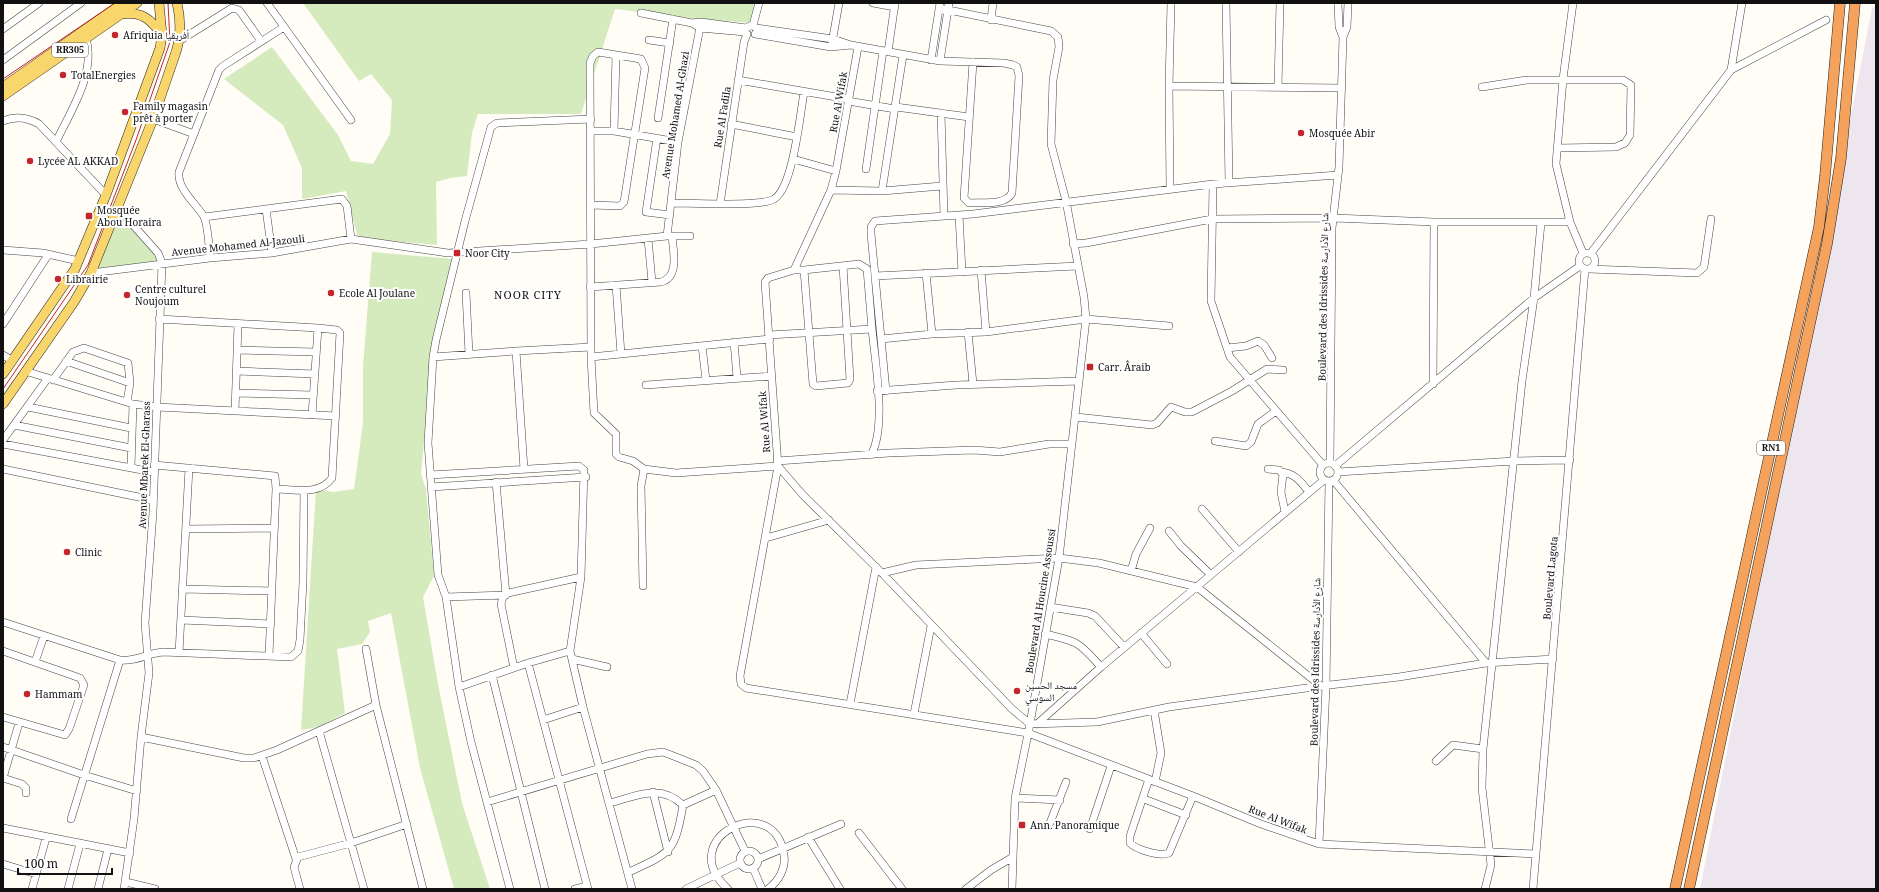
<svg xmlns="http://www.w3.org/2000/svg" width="1879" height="892" viewBox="0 0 1879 892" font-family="Georgia,'Noto Naskh Arabic',serif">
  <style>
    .industrial { fill: #eee6ef }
    .green { fill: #d5ebbd }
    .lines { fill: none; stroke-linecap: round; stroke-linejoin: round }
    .minor-casing { stroke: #444; stroke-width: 8 }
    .major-casing { stroke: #222; stroke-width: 10 }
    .highway-casing { stroke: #222; stroke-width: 11 }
    .minor { stroke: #fff; stroke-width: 7 }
    .major { stroke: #f9d66b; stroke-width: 9 }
    .highway { stroke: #f5a25d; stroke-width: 10 }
    .tram { stroke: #c4262e; stroke-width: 1 }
    .poi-dot { fill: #c4262e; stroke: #fff; stroke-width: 1.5 }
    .labels { text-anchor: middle; stroke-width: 4; stroke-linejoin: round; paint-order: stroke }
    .shield { fill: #fff; stroke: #585858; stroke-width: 1 }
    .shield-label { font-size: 9px; font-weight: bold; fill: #111 }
    .poi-label { font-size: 10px; fill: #111; stroke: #fff; text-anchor: start }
    .street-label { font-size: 10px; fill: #111; stroke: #fff }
    .neighbourhood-label { font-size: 11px; letter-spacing: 1px; fill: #111; stroke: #fff }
  </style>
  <rect width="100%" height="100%" fill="#fffdf5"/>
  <!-- industrial -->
  <path class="industrial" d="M1876,6v883h-176l172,-881z"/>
  <!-- green -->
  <path class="green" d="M303,3h454l-3,20 -58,-4 -81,-10 -34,105h-103l-6,19 -5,43 -17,2 -14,4 1,63 -79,-7 -12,-47 -44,8v-31l-19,-43 -59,-46 48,-32 66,88 13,26 22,3 17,-30 2,-34 -21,-26 -12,7z
    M119,213l43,48 -69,10z
    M372,252l81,7 -21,96 -11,119 5,15 8,87 -11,21 15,87 24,119 28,86h-36l-34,-121 -29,-155 -23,8 2,11 -8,12 -25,5 8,64 -26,14 -18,3 15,-241 17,3 21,-3 9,-66v-57z"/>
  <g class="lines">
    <defs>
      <path id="minor" d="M267,3l84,117
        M873,3l22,4
        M1226,3l3,179
        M1338,3l1,24 4,10
        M1573,3l-10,76 -7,85 14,58 13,31
        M939,8l112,23 7,6 1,10 -6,33 -2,64 15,57 18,96 2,22 -27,239 -29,166 -15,74 -3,91
        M641,13l51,10 8,5 45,4
        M991,20l2,-17
        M692,23l9,-1 45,6 6,-3 4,3 77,11 18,6 89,16 64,2 9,2 4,2 2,9 -7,117c-7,13 -30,9 -43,10l-5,-5 9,-136
        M753,25l6,-22
        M3,29l36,-26
        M755,34l76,13 20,-2
        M649,40l21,3
        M179,41l53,-33 7,2 22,31
        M832,43l7,-40
        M858,47l-22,124 -5,19 -37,80 -26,8 -3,4 13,184 25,29 79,78 130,136 18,15 67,-2 72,-15 152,-21 78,-9 87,-14 67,-4
        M888,52l7,-49
        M3,60l78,-57
        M931,60l9,-57
        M940,61l9,-58
        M1731,70l11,-67
        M738,80l110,19
        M1169,86l173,2
        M1278,87l2,-84
        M1482,87l45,-7h96l8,5 -1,50 -5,8 -9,4 -58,1
        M848,101l47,8
        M896,107l73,10
        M941,113l3,103
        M658,118l15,-99
        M153,119l41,15
        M3,121c12,-5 24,-4 36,3l67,71
        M731,124l66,13
        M591,131h23l64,11
        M614,131l2,-76
        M657,138l-11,74 24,3
        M56,142c15,-32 40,-68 30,-104
        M793,159l43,12
        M866,169l17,-118
        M1213,184l-2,117 19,56 93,108
        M1170,189l-1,-103 2,-83
        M831,190l51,1 60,-5
        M882,191l21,-136
        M671,203c18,0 91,4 103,-4 19,-11 26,-84 30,-107
        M720,204l24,-162 3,-8
        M592,205l28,1 4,-4 21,-134 -4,-9 -43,-7 -5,4 -3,7 1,294 179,-18
        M118,208l40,45 4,10 -9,249 -8,111 4,50 -8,64 -7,82 -10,70
        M266,209l6,44
        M959,215l3,57
        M204,217l138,-18 5,7 4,33
        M667,236l11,-94 23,-120
        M648,239l4,43
        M1073,244l13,-1 126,-24 122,-1 100,4h136
        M3,250l40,3 36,8
        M1579 261a8 8 0 1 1 16 0a8 8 0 1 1-16 0Z
        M1591,253l140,-183 95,-50
        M210,258c-1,-11 -2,-36 -7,-43 -9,-13 -26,-27 -24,-43l40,-102 4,-4 61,-39
        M1589,269l108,4 7,-6 7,-48
        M794,270h10l9,114 3,2 32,-3 2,-4 -7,-113
        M981,270l5,62
        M91,273l119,-15 62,-5 79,-14 97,14 143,-9 76,-8h23
        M875,276l202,-10
        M616,285l5,69
        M590,287l71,-5c19,-5 12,-32 11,-46
        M466,293l3,61
        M159,319l159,9 19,2 3,3 -8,145c-13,18 -37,11 -56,11
        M3,324l45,-69
        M968,332l5,52
        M932,334l54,-2 100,-13 83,7
        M769,335l103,-6 -5,-60 -8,-5 -55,6
        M881,339l51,-5 -6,-61
        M734,342l3,35
        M702,346l4,34
        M1227,348l19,-2 12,-5 6,4 8,13
        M238,350l78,2
        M516,351l8,118
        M3,355l10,6
        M433,357l83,-6 75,-4
        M591,357l3,56 22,21v20l3,3 14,4 11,8
        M66,361l64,22
        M25,371l108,33 24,3 179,9
        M237,371l78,3
        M53,380l20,-28 11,-4 44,15 2,20 -3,19
        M1433,384l1,-162
        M646,385l126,-9
        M877,391l79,-6 123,-4
        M886,391l-15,-157v-7l4,-6 98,-7 240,-30 125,-9
        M236,393l77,2
        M28,407l103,21
        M235,411l3,-86
        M312,415l6,-87
        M1076,417l76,8 5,-2 14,-16 14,5h7l40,-21 35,-22 16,1
        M14,425l117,23
        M3,440l45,-62
        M1215,441l31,5 5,-4 7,-18 18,-13
        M3,444l150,28
        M871,455c16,-28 4,-94 1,-126
        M777,461l112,-8 85,-3 26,2 49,-8h23
        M1320 472a9 9 0 1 1 18 0a9 9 0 1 1-18 0Z
        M1330,463l2,-235 7,-61 4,-130 4,-10 1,-24
        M154,465l121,11 1,13 -7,167
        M1335,466l199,-168 46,-32
        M131,467l2,-63
        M3,469l150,31
        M1268,469l11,1 4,4 -2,18 4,20
        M1281,472c14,1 20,10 28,20
        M1338,472l176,-11 56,-1
        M430,475l149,-9 5,4 -3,107 -11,74 13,56 49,182
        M1333,480l153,183
        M431,487l155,-10
        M1202,509l37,43
        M186,529l88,-1
        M1169,531l12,15 30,29
        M766,538l63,-18
        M1131,571l5,-17 14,-26
        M882,573l34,-8 143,-7 40,5 98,24 124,99
        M643,586l-2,-100 3,-17 32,4 102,-7 -38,210 1,8 5,4 282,45 165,63 68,28 58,20 217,10
        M183,589l89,2
        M446,597l60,-2 -10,-113
        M1050,607l38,6 7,3 29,31
        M181,620l90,4
        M3,622l117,38c16,2 28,-7 43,-8l128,5 7,-6 2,-11 3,-58 1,-92
        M1141,633l26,31
        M1045,634c32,7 34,8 56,33
        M366,649l10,56 47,184
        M3,651l77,27 4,7 -15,44 -4,6 -62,-18
        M179,653l10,-185
        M572,659l35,8
        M35,662l9,-26
        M528,663l60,226
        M514,668l-13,-64 2,-7 5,-4 73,-16
        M492,675l53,214
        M459,687l69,-24 42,-12
        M850,704l26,-137
        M1154,710l7,43 -6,29
        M914,714l17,-88
        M543,720l40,-13
        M1037,724l64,-57 223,-187
        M319,731l45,158
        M141,737l103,21h10l23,-8 99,-45
        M3,747l81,28 53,16
        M262,756l34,103
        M1436,761l17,-16 30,4
        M3,778l16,-55
        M3,778l19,6 4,4v5
        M1149,779l-19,57v7c7,7 31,14 39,10l24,-57
        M653,792l15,60
        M1015,798l45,2
        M1144,799l42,16
        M487,802l160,-48 16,-2 8,3 25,10 7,6 13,19 29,61
        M610,803c27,-7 49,-20 73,2 -8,48 -13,48 -54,67
        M683,805l33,-15
        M71,819l49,-159
        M1050,823l16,-41
        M3,828l127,25
        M1090,829l21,-63
        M859,833l43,56
        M808,837l32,52
        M1319,844l7,-158 3,-205
        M740 860a9 9 0 1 1 18 0a9 9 0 1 1-18 0Z
        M758,859l83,-35
        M3,864l33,10
        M753,868l9,21
        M126,882l29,7
        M32,889l14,-51
        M68,889l12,-45
        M98,889l10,-40
        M300,889l-6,-22 4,-10 53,-14 56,-19
        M510,889l-39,-147 -12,-55 -13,-90 -8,-22 -10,-132 5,-86 3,-17 29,-119 26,-94 6,-4 94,-4
        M575,889l12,-3
        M686,889l54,-26
        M728,889c-56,-50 46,-101 56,-34 2,13 -5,26 -16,34
        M966,889l25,-19 22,-13
        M1485,889l6,-24 -9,-77 1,-39 39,-368 12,-83 7,-75
        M1533,889l52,-620"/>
      <path id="major" d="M122,14c19,-3 29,5 40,21
        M3,87l120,-84
        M3,96l134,-93
        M3,374l72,-105 31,-74 54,-147 2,-13 -3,-32
        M3,404l71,-102 17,-29 62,-154 23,-67c5,-16 5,-32 1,-49"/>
      <path id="highway" d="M1675,889l144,-662 6,-51 15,-173
        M1689,889l138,-645 14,-86 14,-155"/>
    </defs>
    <!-- minor casing -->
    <use href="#minor" class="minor-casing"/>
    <!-- major casing -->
    <use href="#major" class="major-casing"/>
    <!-- highway casing -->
    <use href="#highway" class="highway-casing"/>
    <!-- minor -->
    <use href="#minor" class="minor"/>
    <!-- major -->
    <use href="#major" class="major"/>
    <!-- highway -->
    <use href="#highway" class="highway"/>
    <!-- tram -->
    <path class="tram" d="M3,79l112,-76
      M3,389l85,-124 48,-125 34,-98 -2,-39"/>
  </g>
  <!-- markers -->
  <g class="poi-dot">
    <circle cx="115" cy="35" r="4"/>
    <circle cx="63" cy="75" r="4"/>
    <circle cx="125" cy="112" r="4"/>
    <circle cx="1301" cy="133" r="4"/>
    <circle cx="30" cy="161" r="4"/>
    <rect x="85" y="212" width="8" height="8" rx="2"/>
    <rect x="453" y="249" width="8" height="8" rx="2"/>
    <circle cx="58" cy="279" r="4"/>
    <circle cx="331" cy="293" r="4"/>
    <circle cx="127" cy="295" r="4"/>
    <rect x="1086" y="363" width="8" height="8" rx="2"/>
    <circle cx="67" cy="552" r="4"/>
    <circle cx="1017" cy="691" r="4"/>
    <circle cx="27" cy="694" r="4"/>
    <rect x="1018" y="821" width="8" height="8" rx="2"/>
  </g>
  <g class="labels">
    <!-- shield labels -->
    <g class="shield">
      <rect x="52" y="43" width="36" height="14" rx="3"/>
      <rect x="1757" y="441" width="28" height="14" rx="3"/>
    </g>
    <g class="shield-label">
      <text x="70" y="53">RR305</text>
      <text x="1771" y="451">RN1</text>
    </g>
    <!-- poi labels -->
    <g class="poi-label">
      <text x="123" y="39">Afriquia أفريقيا</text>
      <text x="71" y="79">TotalEnergies</text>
      <text x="133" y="110">Family magasin<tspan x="133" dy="12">prêt à porter</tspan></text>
      <text x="1309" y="137">Mosquée Abir</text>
      <text x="38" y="165">Lycée AL AKKAD</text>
      <text x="97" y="214">Mosquée<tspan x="97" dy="12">Abou Horaira</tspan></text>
      <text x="465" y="257">Noor City</text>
      <text x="66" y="283">Librairie</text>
      <text x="135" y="293">Centre culturel<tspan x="135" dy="12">Noujoum</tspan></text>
      <text x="339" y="297">Ecole Al Joulane</text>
      <text x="1098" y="371">Carr. Âraib</text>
      <text x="75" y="556">Clinic</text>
      <text x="1025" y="689">مسجد الحسين<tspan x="1025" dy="12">السوسي</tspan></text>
      <text x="35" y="698">Hammam</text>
      <text x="1030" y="829">Ann. Panoramique</text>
    </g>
    <!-- street labels -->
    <g class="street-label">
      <text transform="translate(838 102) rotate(-80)" y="4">Rue Al Wifak</text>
      <text transform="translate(675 115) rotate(-81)" y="4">Avenue Mohamed Al-Ghazi</text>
      <text transform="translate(722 117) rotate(-81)" y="4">Rue Al Fadila</text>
      <text transform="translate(238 245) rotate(-6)" y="4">Avenue Mohamed Al-Jazouli</text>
      <text transform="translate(1323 297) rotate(-89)" y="4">Boulevard des Idrissides شارع الأدارسة</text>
      <text transform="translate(764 422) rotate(-94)" y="4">Rue Al Wifak</text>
      <text transform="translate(144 465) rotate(-88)" y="4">Avenue Mbarek El-Gharass</text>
      <text transform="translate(1550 578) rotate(-85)" y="4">Boulevard Lagota</text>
      <text transform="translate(1040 601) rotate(-81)" y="4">Boulevard Al Houcine Assoussi</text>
      <text transform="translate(1315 662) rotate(-89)" y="4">Boulevard des Idrissides شارع الأدارسة</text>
      <text transform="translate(1278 819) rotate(21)" y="4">Rue Al Wifak</text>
    </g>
    <!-- neighbourhood labels -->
    <g class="neighbourhood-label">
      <text x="528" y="299">NOOR CITY</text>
    </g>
  </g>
  <!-- border -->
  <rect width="1879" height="892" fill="none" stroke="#111111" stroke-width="8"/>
  <!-- scale -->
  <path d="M18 868v6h94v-6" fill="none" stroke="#111111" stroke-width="2"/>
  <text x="24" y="868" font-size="12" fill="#111111" stroke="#ffffff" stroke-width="3" paint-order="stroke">100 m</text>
</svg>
